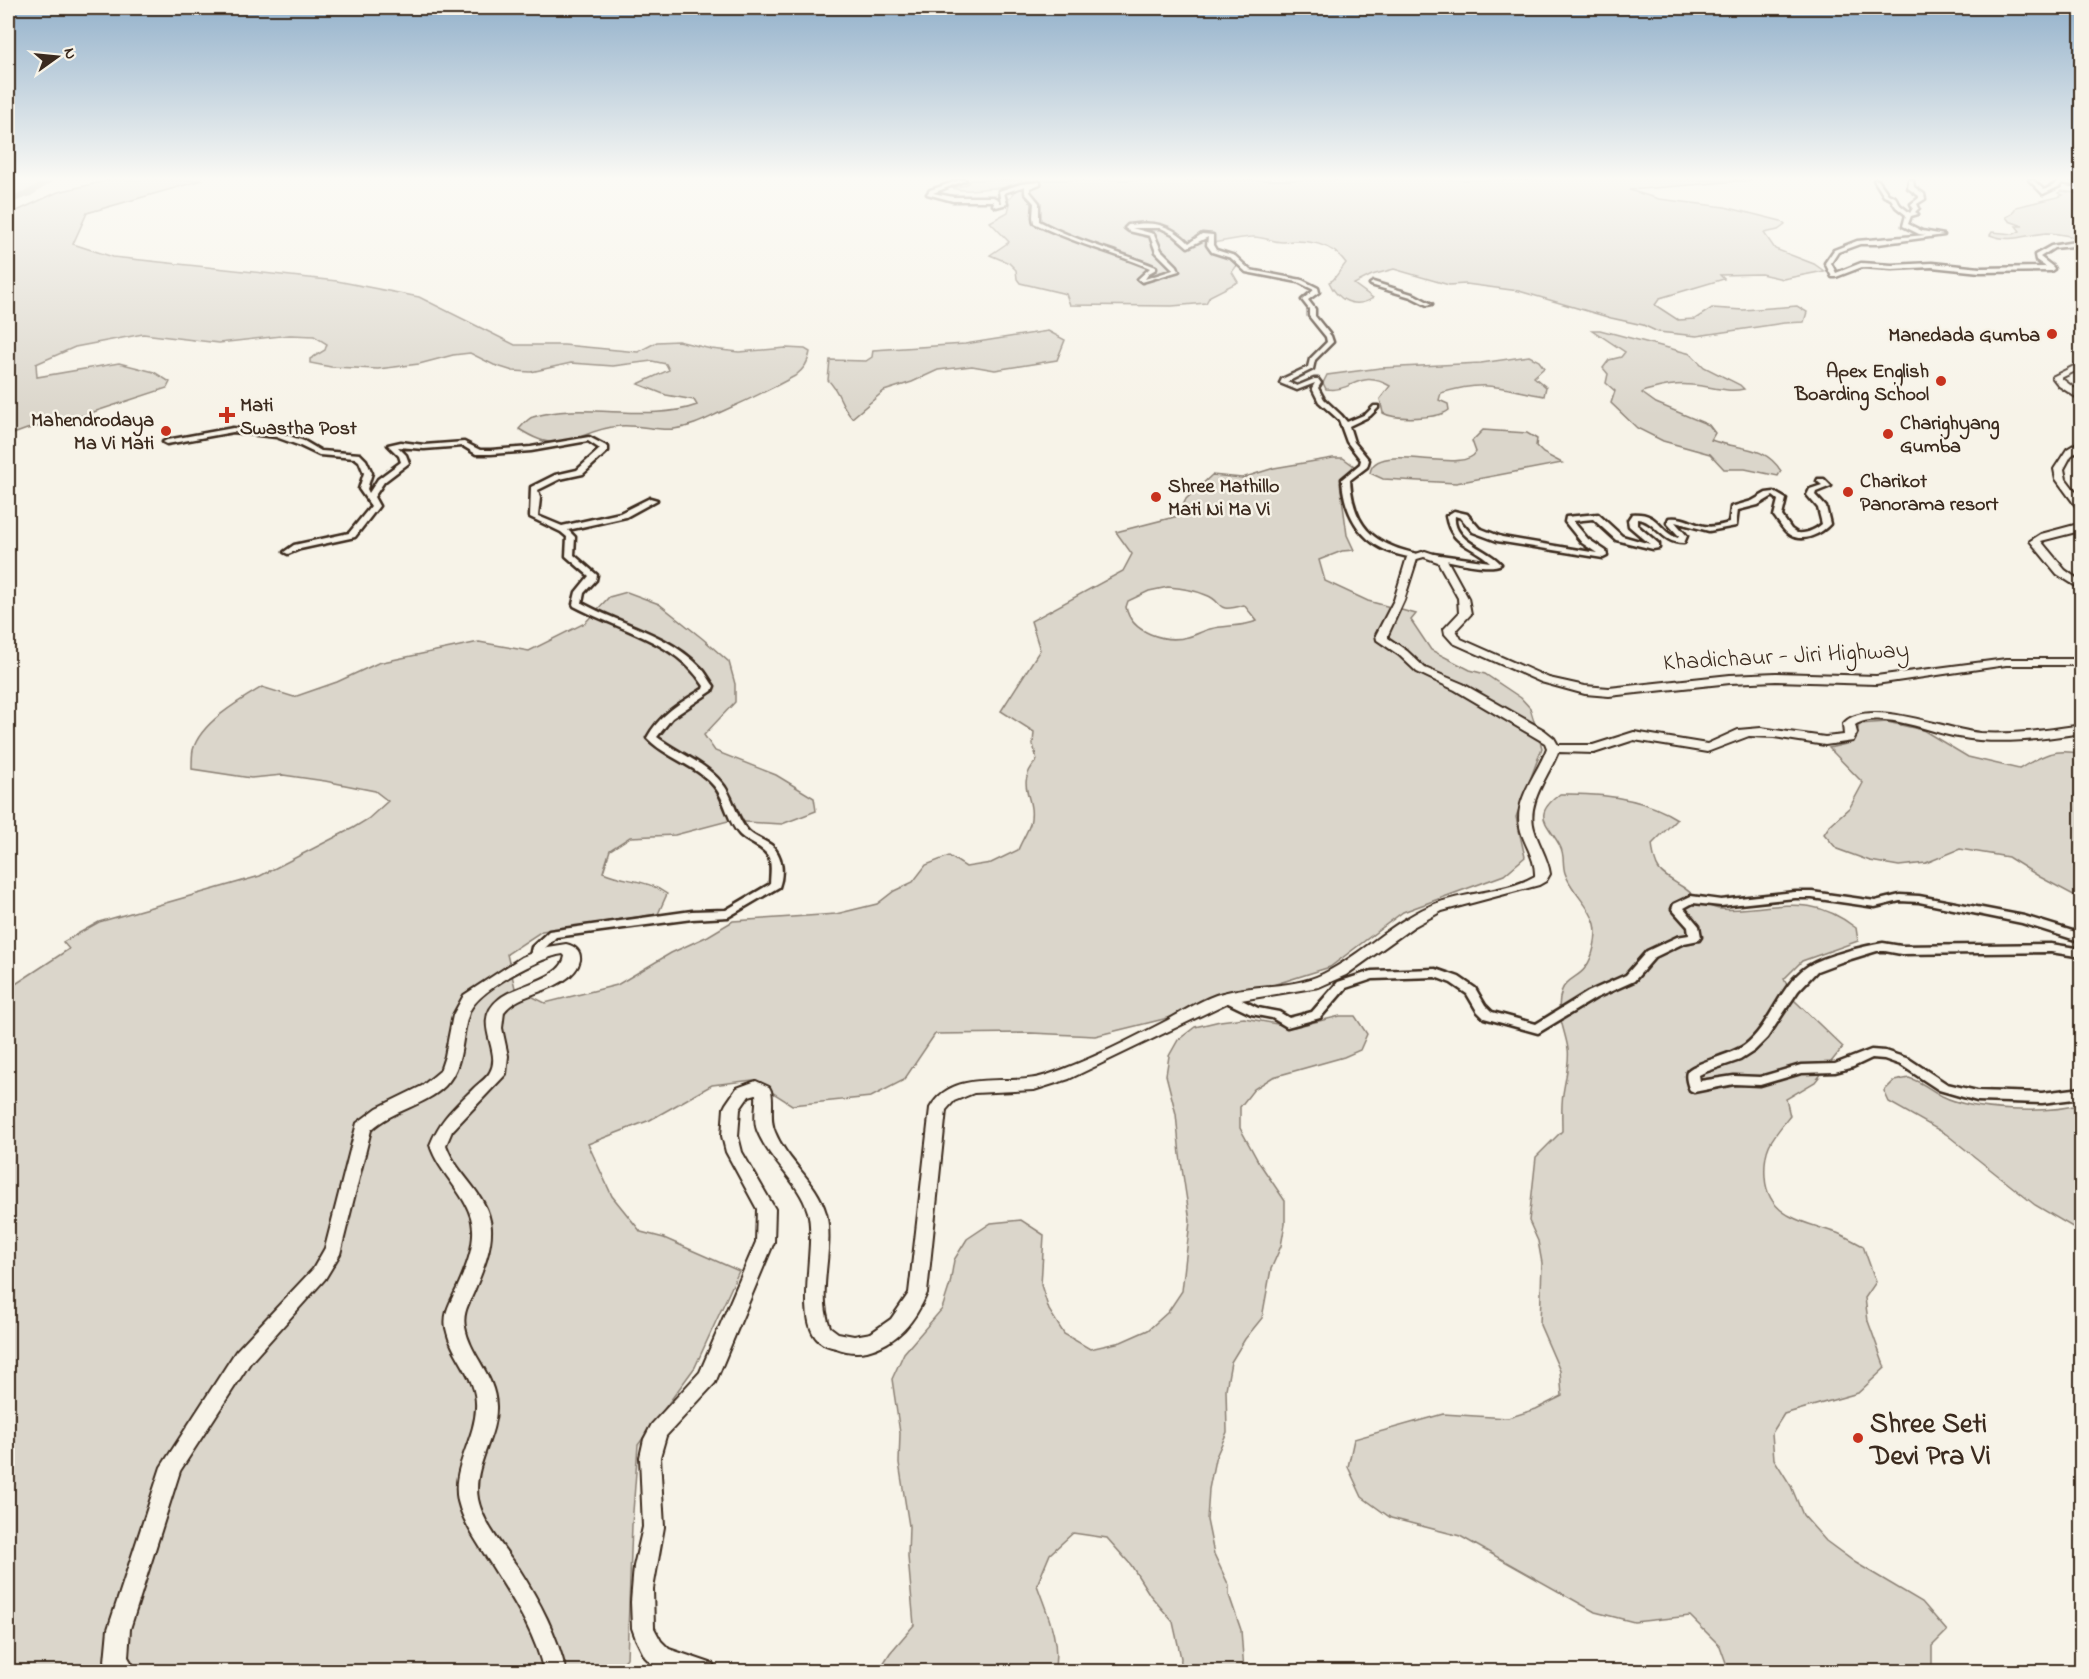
<svg xmlns="http://www.w3.org/2000/svg" width="2089" height="1679" viewBox="0 0 2089 1679" font-family="'Indie Flower',sans-serif">
  <style>
    .green { fill: #dbd6cb; stroke: #8b8074; stroke-width: 1.5; fill-rule: evenodd }
    .lines { fill: none; stroke-linecap: round; stroke-linejoin: round }
    .river { fill: #b4aca0; fill-rule: evenodd }
    .minor-casing { stroke: #3b2a1e; stroke-width: 5 }
    .major-casing { stroke: #3b2a1e; stroke-width: 4 }
    .minor { fill: #f7f3e8; fill-rule: evenodd }
    .major { fill: #f7f3e8; fill-rule: evenodd }
    .poi-dot { fill: #c8321e; stroke: #f7f3e8; stroke-width: 2 }
    .labels { text-anchor: middle; stroke-width: 5; stroke-linejoin: round; paint-order: stroke }
    .far-poi-label { font-size: 20px; font-weight: bold; fill: #3b2a1e; stroke: #f7f3e8; text-anchor: start }
    .street-label { font-size: 24px; fill: #3b2a1e; stroke: #f7f3e8 }
    .near-poi-label { font-size: 28px; font-weight: bold; fill: #3b2a1e; stroke: #f7f3e8; text-anchor: start }
  </style>
  <rect width="100%" height="100%" fill="#f7f3e8"/>
  <filter id="ink" filterUnits="userSpaceOnUse"><feTurbulence type="fractalNoise" baseFrequency=".0167" numOctaves="2"/><feDisplacementMap in="SourceGraphic" scale="12" xChannelSelector="R" yChannelSelector="G"/><feConvolveMatrix kernelMatrix="1 2 1 2 8 2 1 2 1" color-interpolation-filters="sRGB"/></filter>
  <g filter="url(#ink)">
    <!-- green -->
    <path class="green" d="M8,180h40l-18,11 -22,9z
      M110,180h93l-116,33 -14,31 40,13 224,24 82,16 96,48h49l74,7 19,-10 21,-1 33,8 28,3 47,-4 19,1 5,3c-2,11 -6,17 -15,24 -24,13 -49,25 -74,36 -17,8 -29,15 -47,17 -18,2 -37,-5 -55,-3 -45,4 -52,34 -100,3 4,-4 9,-11 14,-12 48,-16 115,6 164,-12l-3,-5 -28,-5 -28,-11 31,-14 -3,-6 -14,-3 -39,5 -42,-3 -40,9 -18,-1 -19,-6 -24,-12 -17,2 -34,9 -41,5 -47,-2 -21,-4v-4l15,-9 2,-6 -13,-8 -24,-1 -71,8 -76,-9 -68,13 -39,17 1,13 82,-14 35,9 16,10 -3,6 -98,32 -42,9 -19,7v-221l50,-23z
      M971,180h781l-123,10 30,9 66,8 56,14 4,4 -7,5 -14,3 11,16 39,15 10,7 -41,8 -22,-5 -41,1 4,4 -64,19 -5,7 23,15 17,-1 17,-11 31,2 54,-4 10,6 -3,10 -20,1 -87,13 -39,-4 -15,-7 -32,-7 -92,-27 -53,-7 -17,1 -55,-16 -22,6 -18,9 19,14c-18,12 -36,2 -44,-16l4,-2 13,-17c-14,-20 -40,-24 -62,-21 -10,1 -21,-6 -32,-5 -15,1 -31,5 -46,7l2,5 30,15 -6,8 6,10 -28,14 -4,7 -34,3 -102,-1 -4,-11 -46,-11 -3,-4 -1,-9 -7,-7 -19,-8 19,-13 -19,-20 18,-10 2,-8 -2,-4 7,-8c-20,-10 -42,3 -63,-4l13,-3z
      M2062,191l19,3v19l-2,-1 -3,5 -2,20c-9,-2 -19,-4 -28,-4 -21,2 -36,10 -56,2l2,-3 22,2 6,-3 -4,-5h7l-14,-5 -3,-4 6,-3 4,-7 42,-10 5,-2 -5,-2z
      M1592,330h8l91,24 13,13 36,18 4,4c-18,4 -34,-3 -52,-4 -16,-2 -31,2 -47,6l-3,2 14,10 53,22 6,8 -4,7c27,10 53,4 70,31l-3,5 -33,-7h-21l-14,-15 -47,-13 -26,-13 -26,-25 4,-12 -9,-8 2,-9 -5,-6 6,-8 12,-3 4,-5z
      M1048,331l17,9 -8,20 -62,10 -23,-4 -34,4 -26,12 -28,9 -32,27c-12,-13 -11,-25 -24,-38l2,-20 36,1 6,-4 1,-7 92,-6z
      M1529,356l10,5 5,7 -10,9 12,10 -2,9c-45,-8 -56,-17 -103,-3l-2,7 9,4 1,6c-10,9 -54,10 -66,3l-3,-14 10,-13c-31,-18 -37,7 -64,3l-3,-6 4,-8 53,-7 101,-5z
      M1483,430l44,3 10,6 -1,7 7,7 19,10 -106,20 -73,-4 -13,-6c4,-34 94,3 106,-21l-4,-11z
      M1333,458h10l11,8 -14,17 7,52 7,15 -12,1 -23,9 6,21 43,20 48,13 -5,6 20,30 39,20 15,4 36,24 9,10 12,40 -26,69 9,40 -21,18 -101,37 -73,55 -162,51 -73,18 -64,-3 -96,1 -31,46 -33,17 -79,8 -39,-25 -41,5 -62,35 -62,24 24,52 29,36 23,6 75,33 -44,96 -57,78 -6,80 -5,133 -12,13 -607,1v-683l61,-40 -6,-7 36,-20 161,-46 93,-48 15,-9 20,-18 -13,-10 -50,-10 -42,-6 -32,3 -59,-9c0,-6 0,-14 1,-19 7,-27 47,-50 69,-63l32,10 43,-15 41,-19 101,-21 50,9 56,-28 24,-26 18,-5 32,12 44,35 26,23 6,22v18l-31,33 11,16 61,24 38,23 2,13 -34,13 -54,-3 -53,14 -45,2 -20,13 -7,22c23,10 44,7 64,22l-9,20 -116,17 -35,23 8,34 30,15 72,-18 54,-32 37,-17 25,-15 103,-7 41,-10 17,-13 19,-9 13,-17 23,-9 17,11 25,-4 27,-13c3,-8 9,-17 12,-26 7,-28 -17,-37 7,-64l-4,-16 1,-12 -33,-21 39,-61 -9,-29 92,-50 9,-17 -16,-22 62,-16 8,-17 26,-24 30,3 32,-10zM1168,587c13,1 27,3 38,8 20,7 6,19 38,10l13,16c-15,6 -32,4 -47,8 -8,2 -14,6 -22,8 -23,6 -57,-4 -62,-30l2,-6 21,-10z
      M1887,722l36,8 45,27 51,12c22,-13 36,-22 62,-15v145l-41,-22 -32,-20 -48,-8 -34,14 -27,3 -29,-5 -33,-12 -13,-15 6,-9 20,-18 13,-24 -34,-35 21,-5 7,-9 2,-10z
      M1560,794c40,-1 83,3 117,25l-25,25c3,26 6,28 29,42 12,7 19,18 34,22 11,3 25,1 37,0 43,-4 68,-8 104,20l2,13 -56,20 -18,18 10,21 49,47 -28,35 -29,17 4,17c-18,22 -27,31 -25,61 2,39 38,45 69,55 10,3 19,9 29,14l13,36 -11,16 3,23 17,47 -27,25 -74,21 -12,19 2,26 17,27 12,29 23,26 30,22 66,39 25,29 -15,15v25h-203l-9,-25 -30,-30 -56,6 -39,-10 -135,-76 -69,-18 -29,-21 -14,-30 6,-28 89,-25 65,4 28,-9 26,-13 -2,-25 -20,-46 2,-62 -4,-22 -9,-20 7,-64 26,-26c0,-12 -1,-25 1,-37 2,-14 7,-32 5,-45 -3,-21 -14,-37 -6,-59 4,-11 17,-13 23,-22 8,-10 13,-32 10,-44 -5,-19 -24,-32 -30,-51 -3,-9 0,-18 -5,-27 -13,-24 -29,-30 0,-52z
      M1340,1016h15l12,18 -7,16 -16,7 -71,20 -19,12 -14,18v21l18,33 27,40v23l-4,22 -10,23 -9,49 -17,21 -14,23 -5,27 1,43 -12,27 -6,30 -2,31 7,34 15,32v9l12,35 3,41h-64l1,-13 -8,-36 -23,-27 -19,-30 -24,-27 -34,-5 -23,21 -13,31c10,28 24,57 17,86l-176,1 12,-19 24,-28 -6,-68 1,-31 -10,-63 1,-30 -8,-54 12,-26 38,-44 8,-25 4,-24 13,-21 24,-16 30,-3 23,15 -3,50 8,25 15,24 26,15 31,-7 27,-12 20,-18 14,-21 8,-70 -10,-66 -4,-41 -10,-39 3,-19 9,-16 17,-13 25,-6 24,-3 50,9z
      M1909,1078c13,4 22,12 33,18 32,16 106,18 139,8v128l-46,-27 -89,-71 -57,-32 -5,-11 10,-10z"/>
    <g class="lines">
      <!-- river -->
      <path class="river" d="M47,180h8l-24,16 -23,8v-4z"/>
      <defs>
        <path id="minor" d="M960,180h6l-33,13 20,4h40l6,3v3h2l-2,-12 22,-7 19,-2v2l-10,4v4l9,11v18c36,20 78,30 117,46v2l-7,4 -4,6 28,-9 -1,-2 -16,-16 -6,-16 -21,-5 -4,-3 3,-3c26,-4 42,-1 61,18l13,-9 11,1v10l3,5 19,6 15,14 52,10 16,8 1,4 -11,8 7,9v7l16,20 2,6 -18,18 -2,9 -26,13 10,4 17,-7h4l3,4 -3,5 6,11 17,16 6,7 19,-8 8,-8h4v2l-8,8 -21,10 5,16 15,18 -2,7 -17,13c3,47 23,64 67,74v4c-8,0 -16,-3 -24,-5 -33,-11 -49,-40 -51,-74l18,-15 1,-4 -14,-18 -8,-22 -20,-18 -7,-14 3,-5 -18,7 -17,-7 2,-4 26,-12 2,-8 17,-17 -1,-5 -17,-21v-7l-7,-9 12,-10 -16,-8 -52,-10 -15,-14 -19,-6 -5,-7 1,-8 -20,10 -15,-13 -12,-6h-29l22,6 7,16 16,16 2,5 -37,11 -4,-3 12,-11c-38,-16 -80,-26 -116,-45l-1,-6 1,-14 -9,-10v-7l-21,7 3,11 -11,3 -3,-2 1,-3 -2,-1h-39l-26,-7 3,-4z
          M1874,180h4l10,14 7,3 5,8 10,8 3,-5 -2,-4 8,-6v-2l-11,-8 1,-8h4l1,7 10,7 1,5 -8,5 2,4 -4,4 3,2 -7,2 -3,8 14,7 22,4 -66,9h-18l-22,8 -7,11 5,10 25,-10 31,2 40,-2 48,5 66,-1 -10,-7 -1,-5 16,-9 30,-5 1,4 -28,3 -14,9 13,10 1,2 -3,2 -71,1 -48,-5 -40,2 -30,-2 -26,10h-4l-7,-14 9,-13 23,-9 69,-6 -7,-1 -16,-8 3,-11 -10,-8 -5,-8 -7,-3z
          M2029,180h4l11,10 12,-6 3,-4 23,3v3l-20,-3 -2,3 -17,8z
          M1373,282l42,13 17,9 -5,1 -16,-8 -40,-12 -1,-1z
          M233,428l47,5 24,8 17,10 39,3 6,6 6,13 -5,16 2,4 9,-14 23,-17 -2,-6 -11,-11 13,-3 23,3 40,-3 16,8h11l40,-3 58,-10 19,10v4l-25,23 -23,5 -22,11 2,8 -2,18 24,10 58,-13 30,-15 7,2 -31,17 -58,13 7,7 -1,18 23,20 -1,5 -12,13 -2,10c38,21 87,31 118,64 6,5 9,13 14,19l-2,5 -40,27 -15,19c21,16 47,25 64,45 13,14 14,35 27,49 6,6 16,9 23,14 12,10 13,29 8,42l-51,30 -36,2 -136,18 -14,14 -2,8h-8l-2,-3 2,-9 17,-16 143,-20 34,-1 44,-26c1,-20 4,-29 -15,-39 -5,-3 -11,-6 -15,-10 -13,-14 -14,-35 -26,-49 -18,-21 -48,-28 -67,-48 13,-24 33,-35 56,-49l1,-3c-28,-45 -85,-56 -130,-80l-1,-2 3,-12 13,-16 -23,-20 1,-19 -6,-5 -31,-15 1,-30 24,-12 22,-5 23,-21 -12,-8 -57,10 -40,3h-15l-13,-8 -39,3 -26,-2 8,8 3,8 -25,19 -10,15 5,9 -24,31 -55,12 -12,5 -4,-2 10,-7 55,-12 22,-27 -12,-17 5,-16 -5,-12 -4,-3 -36,-3 -21,-10 -22,-8 -43,-5 -66,12 -4,-2 4,-2z
          M1818,479h6l7,7 -15,6 -1,3 11,12 4,17c-9,10 -27,19 -40,11 -7,-4 -11,-13 -16,-19l4,-16 -5,-4 -15,9 -20,5 -2,16 -27,5 -34,-9 12,14 -3,7c-23,1 -28,-23 -47,-24v6l22,19v4l-6,1 -37,-9 -23,-21 -20,2 15,18 18,12 1,5 -4,2 -106,-17 -24,-9 -12,-14 -6,-2c-3,25 32,32 46,48 -12,7 -52,-4 -68,-6l-4,-2 4,-2 57,8c-19,-18 -39,-16 -44,-46l8,-5 13,3 12,14 23,9 95,16 -15,-10 -17,-21 1,-5 32,-3 24,22 28,8 -21,-18 -1,-6 4,-6c28,-2 26,18 46,24l1,-2 -12,-13 2,-5c14,-2 22,5 35,8 9,2 17,-1 25,-3l2,-16 21,-6 14,-8 8,-1 12,7 -4,17 9,13 6,4c10,1 18,-3 25,-9l-4,-16 -11,-13 3,-6 12,-4 -5,-4z
          M1795,892h17l63,9 25,-6 19,1 105,20 58,18v8l-60,-19 -103,-21 -19,-1 -25,6 -63,-9h-17l-74,8 -28,-3 -9,5 15,18 2,11 -2,3 -15,3 -29,14 -21,24 -38,17 -58,35 -54,-15 -7,-7 -10,-17 -16,-11 -16,-6 -62,2 -27,9 -26,30 -33,9 -15,-9 -21,-4 -29,-14 -2,-3 2,-3h8l28,14 21,4 10,6 23,-6 26,-30 34,-11 64,-2 23,8 16,11 10,17 7,7 44,12 52,-32 38,-17 21,-24 30,-14 12,-2 -1,-8 -16,-18 2,-5 17,-8 30,4z
          M1883,943l18,3 150,-2 31,5v8l-31,-5 -150,2 -16,-3h-8l-36,11 -24,9 -19,20 -31,47 -13,13 -14,9 -35,12 -6,3 1,6 34,-5 26,1 41,-12 34,-1 36,-14 14,1 24,8 38,25 30,7 65,2 40,-5v10l-40,5 -65,-2 -38,-11 -38,-25 -17,-6 -12,-1 -19,9 -18,5 -34,1 -41,12 -26,-1 -40,8 -4,-2c-2,-4 -5,-13 -3,-18 3,-8 47,-18 58,-27 26,-20 35,-61 63,-79 16,-10 56,-20 75,-23z"/>
        <path id="major" d="M2082,362v6l-21,10 21,16v7l-23,-15 -7,-9z
          M2082,440v7l-11,9 -7,13 2,10 16,21v10l-4,-1 -22,-30 -2,-10 13,-20z
          M2082,523l-2,8 -39,10 24,29 17,12v8l-25,-16 -27,-33 11,-7z
          M1425,551l21,7 22,40 3,16 -15,16 5,9 88,39 36,8 24,2 121,-13 46,-2 100,3 130,-17h76v6h-76l-130,19 -100,-3 -46,2 -121,13 -24,-2 -44,-12 -88,-39 -8,-9 -1,-5 15,-16 -1,-15 -20,-36 -14,-5 -7,2 -13,41 -16,35v3l19,13 18,17 38,16 81,46 10,8 4,7h35l41,-13 73,12 31,-14 23,-2 64,9 19,-2 -1,-11c23,-28 104,6 137,9 34,2 68,-3 102,-8v8c-41,6 -83,12 -124,4 -27,-4 -78,-28 -103,-12l2,8 -4,8 -28,4 -51,-8 -25,-1 -42,16 -73,-12 -40,13 -36,-1c-9,24 -32,50 -24,77 4,15 14,29 16,45l-4,7 -7,4 -97,26 -29,16 -67,48 -27,12 -90,15 -160,77 -35,11 -60,3 -20,8 -8,9 -19,183c-12,28 -29,50 -60,58 -10,2 -21,1 -31,-3 -6,-1 -12,-3 -17,-7 -25,-21 -2,-98 -11,-129 -9,-31 -39,-51 -51,-82 -4,-11 0,-24 -1,-36l-7,2 -9,13 -2,27 4,16 33,57 -1,33 -59,141 -49,53 -6,21 4,70 -11,62 1,39 7,13 8,8 44,15 3,8h-49l-14,-7 -8,-8 -9,-18 -4,-11 -1,-26 3,-36 9,-39 -3,-70 4,-18 8,-15 48,-52 56,-130 1,-33 -31,-57 -4,-16 2,-28 2,-4 11,-16 19,-7 13,6 2,4c3,14 -2,28 4,41 12,30 42,49 51,81 9,37 -10,78 4,114l8,6 16,3 17,-3 20,-14 18,-26 21,-185c24,-42 80,-20 117,-33 42,-14 82,-35 121,-55 16,-9 31,-19 48,-25 35,-12 75,-5 107,-21 38,-19 68,-51 107,-68 33,-15 74,-12 105,-30 1,-18 -12,-33 -15,-49 -6,-28 18,-54 27,-79l-2,-5 -90,-53 -38,-18 -18,-17 -22,-15 -1,-5 18,-35 13,-43z
          M566,944c8,2 15,6 14,16 -5,24 -43,31 -61,40 -6,3 -11,7 -15,12l-2,16 6,28 -2,18 -54,57 -6,14c10,30 43,49 45,83 1,20 -8,42 -16,61 -5,13 -13,23 -10,38 5,29 30,47 31,79 1,32 -24,60 -18,93 5,25 27,50 41,70 21,33 38,65 47,103h-22c-10,-43 -34,-77 -57,-114 -11,-18 -24,-36 -29,-57 -7,-33 17,-61 18,-93 2,-31 -24,-50 -30,-80 -3,-16 6,-28 12,-42 8,-18 16,-38 15,-57 -1,-31 -34,-54 -43,-84 11,-27 24,-37 44,-57 5,-5 13,-10 16,-16 13,-22 -20,-50 9,-73 17,-15 63,-19 66,-43l-2,-2c-23,3 -87,37 -94,59 -9,25 -4,52 -24,73 -20,20 -53,24 -74,44l-31,124 -15,25 -75,84 -70,108 -50,158 -2,28 9,15h-27l-5,-11 3,-32 53,-162 75,-116 77,-82 12,-21 32,-125 20,-15 45,-22 18,-15 5,-15 8,-41 11,-20 58,-38 25,-10z"/>
      </defs>
      <!-- minor casing -->
      <use href="#minor" class="minor-casing"/>
      <!-- major casing -->
      <use href="#major" class="major-casing"/>
      <!-- minor -->
      <use href="#minor" class="minor"/>
      <!-- major -->
      <use href="#major" class="major"/>
    </g>
  </g>
  <!-- sky -->
  <linearGradient id="sky" x2="0" y2="1"><stop stop-color="#93b1cb"/><stop offset="0.43" stop-color="#fbfaf5"/><stop offset="1" stop-color="#fbfaf5" stop-opacity="0"/></linearGradient>
  <rect width="2089" height="415" fill="url(#sky)"/>
  <!-- markers -->
  <g class="poi-dot">
    <circle cx="2052" cy="334" r="6"/>
    <circle cx="1941" cy="381" r="6"/>
    <path d="M224 406h6v6h6v6h-6v6h-6v-6h-6v-6h6z"/>
    <circle cx="166" cy="431" r="6"/>
    <circle cx="1888" cy="434" r="6"/>
    <circle cx="1848" cy="492" r="6"/>
    <circle cx="1156" cy="497" r="6"/>
    <circle cx="1858" cy="1438" r="6"/>
  </g>
  <g class="labels">
    <!-- far-poi labels -->
    <g class="far-poi-label">
      <text x="2040" y="341" text-anchor="end">Manedada Gumba</text>
      <text x="1929" y="377" text-anchor="end">Apex English<tspan x="1929" dy="23">Boarding School</tspan></text>
      <text x="240" y="411">Mati<tspan x="240" dy="23">Swastha Post</tspan></text>
      <text x="154" y="426" text-anchor="end">Mahendrodaya<tspan x="154" dy="23">Ma Vi Mati</tspan></text>
      <text x="1900" y="429">Charighyang<tspan x="1900" dy="23">Gumba</tspan></text>
      <text x="1860" y="487">Charikot<tspan x="1860" dy="23">Panorama resort</tspan></text>
      <text x="1168" y="492">Shree Mathillo<tspan x="1168" dy="23">Mati Ni Ma Vi</tspan></text>
    </g>
    <!-- street labels -->
    <g class="street-label">
      <text transform="translate(1786 655) rotate(-3)" y="8">Khadichaur - Jiri Highway</text>
    </g>
    <!-- near-poi labels -->
    <g class="near-poi-label">
      <text x="1870" y="1432">Shree Seti<tspan x="1870" dy="32">Devi Pra Vi</tspan></text>
    </g>
  </g>
  <!-- margin -->
  <rect width="2089" height="1679" fill="none" stroke="#f7f3e8" stroke-width="30"/>
  <rect x="15" y="15" width="2059" height="1649" fill="none" stroke="#3b2a1e" stroke-width="2" filter="url(#ink)"/>
  <!-- north arrow -->
  <g transform="translate(57 57) rotate(75)" stroke="#f7f3e8" stroke-width="4.5" paint-order="stroke">
  <path d="M0-4.5L10 22L0 15L-10 22Z" fill="#3b2a1e"/>
  <text y="-9" font-size="16" font-weight="bold" text-anchor="middle" fill="#3b2a1e">N</text>
  </g>
</svg>
